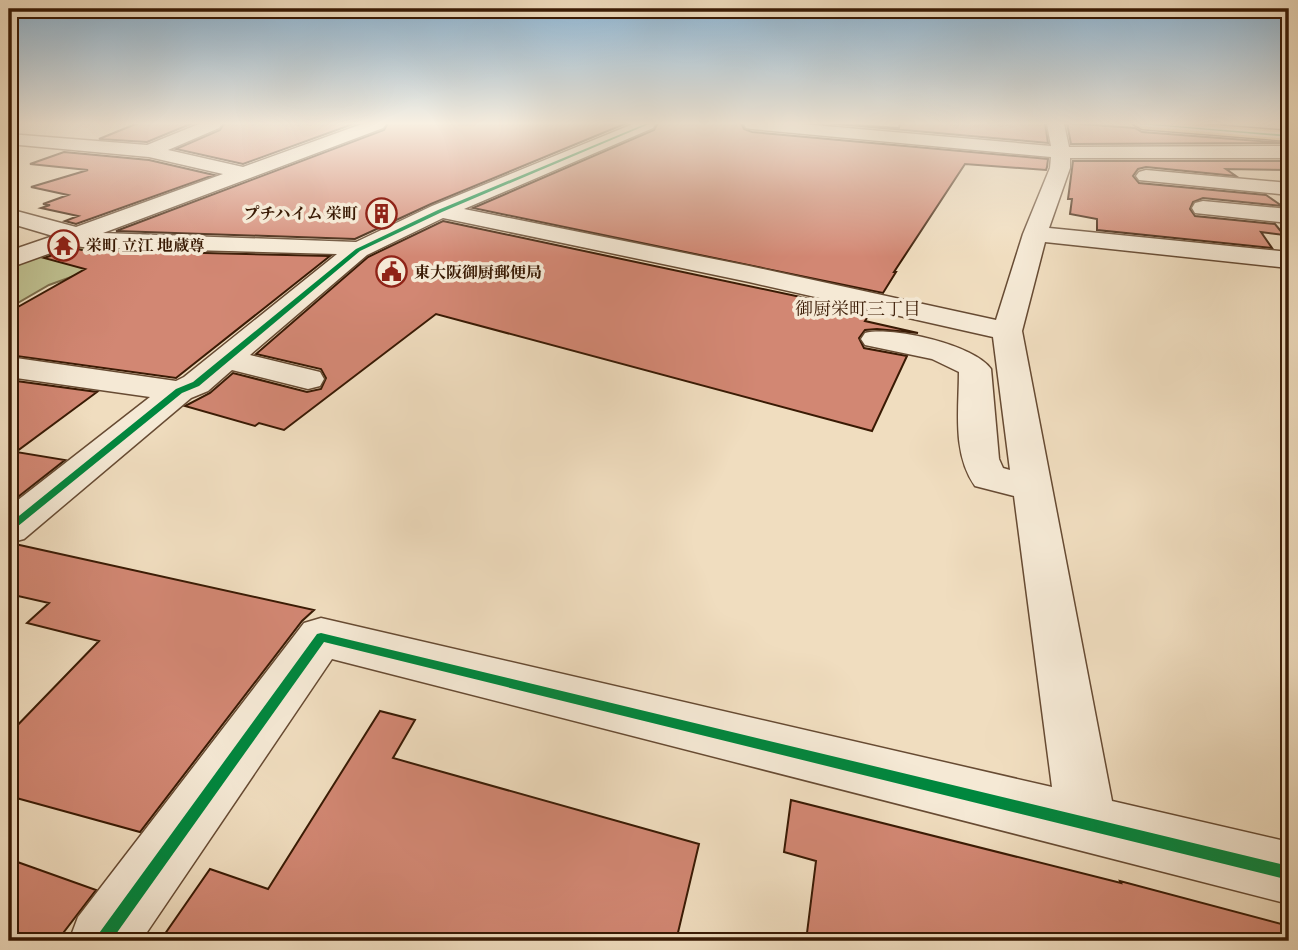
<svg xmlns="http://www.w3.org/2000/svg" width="1298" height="950" viewBox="0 0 1298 950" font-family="'IM FELL Great Primer','Noto Serif JP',serif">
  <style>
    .green { fill: #bebf8f; stroke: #7c6c4a; stroke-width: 2 }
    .building { fill: #d28773; stroke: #391a04; stroke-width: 2 }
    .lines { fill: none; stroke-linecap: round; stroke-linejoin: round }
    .minor-casing { stroke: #674b33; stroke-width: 3 }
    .major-casing { stroke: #391a04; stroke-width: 3 }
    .minor { fill: #f5e9d5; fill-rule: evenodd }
    .major { fill: #e8be80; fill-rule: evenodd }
    .cycleway-casing { stroke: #f5e9d5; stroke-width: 4 }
    .cycleway { fill: #00873e; fill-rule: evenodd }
    .labels { text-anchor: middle; stroke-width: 7; stroke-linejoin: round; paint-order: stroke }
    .far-poi-label { font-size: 16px; font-weight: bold; fill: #391a04; stroke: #f5e9d5; text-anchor: start }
    .far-neighbourhood-label { font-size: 18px; fill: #391a04; stroke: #f5e9d5 }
  </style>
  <rect width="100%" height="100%" fill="#f0ddbf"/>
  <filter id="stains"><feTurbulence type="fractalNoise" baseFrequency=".00286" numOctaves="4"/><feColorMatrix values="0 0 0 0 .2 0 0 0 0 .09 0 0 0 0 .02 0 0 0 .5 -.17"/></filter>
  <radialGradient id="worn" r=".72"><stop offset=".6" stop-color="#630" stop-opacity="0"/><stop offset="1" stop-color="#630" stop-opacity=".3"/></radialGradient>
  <!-- green -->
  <path class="green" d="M65,243l92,3 -108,39 -40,23v-45z"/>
  <!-- building -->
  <path class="building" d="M138,123h55l-46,19 -48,-3z
    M224,123h132l-113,41 -67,-15 44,-19z
    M388,123h239l-196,81 -76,35 -239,-8 268,-101z
    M658,123h83l3,6 8,3 296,27 -1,8 -1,3 -81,-6 -71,108h2l-13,21 -410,-85 181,-78z
    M826,123l73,5 1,-5h145l3,20z
    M1067,123l68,5 7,4 144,11 -215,1z
    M64,152l85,8 65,15 -138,49 -11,-3 13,-5 -37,-8 9,-3 -7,-1 25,-9 -37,-8 57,-17 -58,-6z
    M1073,161h216v9l-63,-1 10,7 -90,-9 -8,2 -5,7 6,7 127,12 16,11 -79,-8 -10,4 -3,7 5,7 80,8 9,11 -23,-3 11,16 -175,-18v-11l-27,-5 2,-15h-4z
    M443,221l428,91 -6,9 53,12 -41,-4 -12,1 -6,8 5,10 43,8 -35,75 -436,-117 -152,116 -25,-7 -4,3 -70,-20 25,-13 23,-20 74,19 14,-3 5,-11 -5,-9 -65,-15 112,-97z
    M73,248l9,2 248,6 -154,122 -167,-23v-43l76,-43 -41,-11z
    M9,380l88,12 -81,60 49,8 -56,44z
    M15,544l299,66 -12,11 -162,211 -131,-36v-62l90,-93 -72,-18 22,-20 -40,-9v-49z
    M380,711l35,9 -22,38 306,86 -23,97h-516l50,-72 58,20z
    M791,800l330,83 -1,-2 169,45v15h-483l10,-80 -32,-9z
    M9,859l87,31 -39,51h-48z"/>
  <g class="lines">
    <defs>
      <path id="minor" d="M199,124h23l-3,4 -51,22 75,17 119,-43h24l-3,4 -280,105 253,9 76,-36 201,-82h22l-2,4 -189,81 285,57 247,54 27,-86 27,-66 1,-11 -299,-28 -6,-1 -2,-4h58l249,22 -4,-22h17l5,23 220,-1v12h-219v10l-21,60 240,24v16l-244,-26 -23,89 90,470 177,41v62l-957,-245 -191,282h-72l9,-24 226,-294 17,-5 731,169 -38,-291 -39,-10c-23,-33 -16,-76 -16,-114l-27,-13 -67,-14 -4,-6 4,-6c27,-7 110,12 126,36l8,90 4,9 7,2 -17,-133 -244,-55 -306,-64 -76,37 -117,100 70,17 4,7 -4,7 -12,3 -76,-19 -24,21 -17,7 -167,141 -15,4v-36l141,-110 -141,-20v-20l167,24 8,-4 153,-123 -255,-7 -9,-2 -64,23v-17l44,-15 -44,-13v-14l67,18 147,-53 -74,-17 -140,-13v-10l138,11z
        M1146,170l143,13v12l-150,-15 -3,-4 3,-4z
        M1203,201l86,8v14l-94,-10 -3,-5 3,-5z"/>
      <path id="major" d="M1133,124h67l89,7v10l-147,-12z"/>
    </defs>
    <!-- minor casing -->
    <use href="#minor" class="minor-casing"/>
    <!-- major casing -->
    <use href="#major" class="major-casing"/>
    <!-- minor -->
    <use href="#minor" class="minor"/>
    <!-- major -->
    <use href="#major" class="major"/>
    <defs>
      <path id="cycleway" d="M645,124h4l-207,88 -82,39 -161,135 -17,7 -170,138 -3,1v-8l167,-135 17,-7 163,-133 82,-39z
        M1140,124h10l139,11v2z
        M321,633l968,233v14l-965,-238 -213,299h-16l2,-5 220,-302z"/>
    </defs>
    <!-- cycleway casing -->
    <use href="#cycleway" class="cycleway-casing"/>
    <!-- cycleway -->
    <use href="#cycleway" class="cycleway"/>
  </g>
  <!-- sky -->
  <linearGradient id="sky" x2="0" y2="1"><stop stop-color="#8bb6d7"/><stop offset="0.48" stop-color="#f8f0e2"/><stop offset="1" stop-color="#f8f0e2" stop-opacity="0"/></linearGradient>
  <rect width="1298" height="257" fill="url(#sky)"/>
  <!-- icons -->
  <defs>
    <symbol id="building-ring" viewBox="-11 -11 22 22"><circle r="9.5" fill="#f5e9d5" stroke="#8f2418" stroke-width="1.5"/><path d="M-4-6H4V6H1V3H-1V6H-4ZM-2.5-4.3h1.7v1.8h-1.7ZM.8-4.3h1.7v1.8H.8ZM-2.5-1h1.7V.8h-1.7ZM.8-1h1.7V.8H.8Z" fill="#8f2418"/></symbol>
    <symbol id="temple-ring" viewBox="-11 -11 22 22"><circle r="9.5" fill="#f5e9d5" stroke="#8f2418" stroke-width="1.5"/><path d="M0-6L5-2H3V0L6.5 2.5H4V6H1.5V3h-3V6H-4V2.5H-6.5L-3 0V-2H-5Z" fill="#8f2418"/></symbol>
    <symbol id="civic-ring" viewBox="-11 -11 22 22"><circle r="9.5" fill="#f5e9d5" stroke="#8f2418" stroke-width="1.5"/><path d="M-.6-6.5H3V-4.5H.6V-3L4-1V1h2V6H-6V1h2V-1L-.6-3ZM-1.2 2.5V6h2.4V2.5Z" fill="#8f2418"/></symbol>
  </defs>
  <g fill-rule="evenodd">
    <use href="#building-ring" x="364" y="196" width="35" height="35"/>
    <use href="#temple-ring" x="46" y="228" width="35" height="35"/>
    <use href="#civic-ring" x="374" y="254" width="35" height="35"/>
  </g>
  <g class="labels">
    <!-- far-poi labels -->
    <g class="far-poi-label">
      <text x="358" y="219" text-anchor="end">プチハイム 栄町</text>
      <text x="86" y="251">栄町 立江 地蔵尊</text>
      <text x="414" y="278">東大阪御厨郵便局</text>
    </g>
    <!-- far-neighbourhood labels -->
    <g class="far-neighbourhood-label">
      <text x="858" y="315">御厨栄町三丁目</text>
    </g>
  </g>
  <!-- margin -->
  <rect width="1298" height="950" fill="none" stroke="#f0ddbf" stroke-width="35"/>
  <rect x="10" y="10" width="1277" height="929" fill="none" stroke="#391a04" stroke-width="3.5"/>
  <rect x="18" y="18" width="1263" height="915" fill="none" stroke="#391a04" stroke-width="2"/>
  <rect width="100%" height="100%" filter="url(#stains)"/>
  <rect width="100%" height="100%" fill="url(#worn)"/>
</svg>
